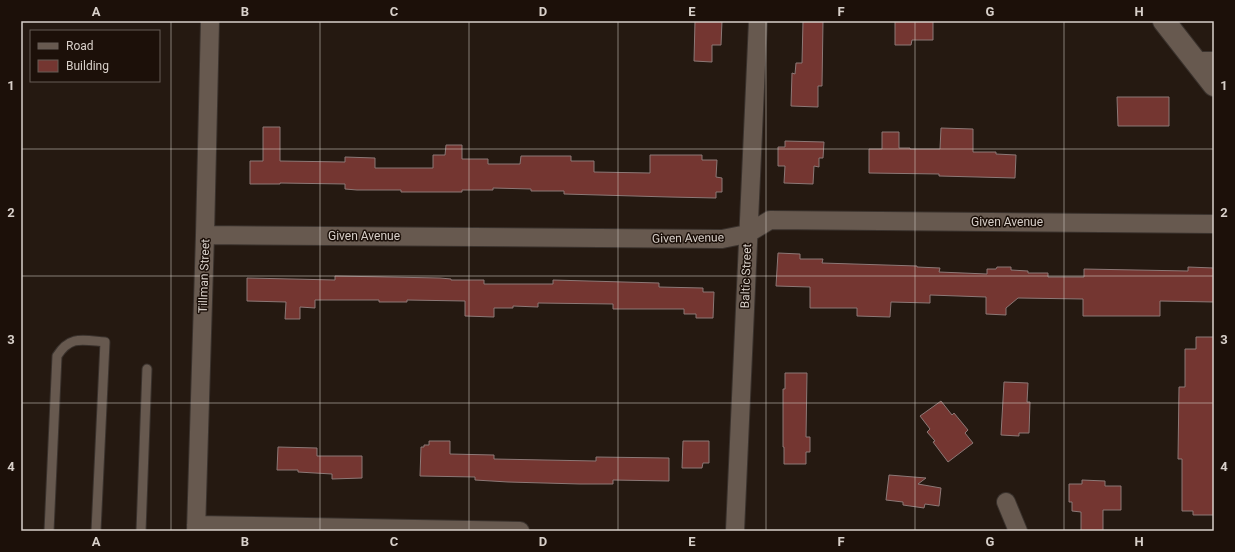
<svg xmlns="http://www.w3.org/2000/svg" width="1235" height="552" viewBox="0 0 1235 552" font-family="Roboto,sans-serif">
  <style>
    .building { fill: #743631; stroke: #8c7876 }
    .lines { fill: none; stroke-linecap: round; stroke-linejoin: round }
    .service-casing { stroke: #3a322d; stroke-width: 11 }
    .minor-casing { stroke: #3a322d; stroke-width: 20 }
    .tertiary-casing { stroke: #3a322d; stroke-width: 24 }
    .service { stroke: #67594f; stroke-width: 9 }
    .minor { stroke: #67594f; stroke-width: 18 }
    .tertiary { stroke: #67594f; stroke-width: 22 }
    .grid { fill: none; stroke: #d8d0ca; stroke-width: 1; stroke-opacity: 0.55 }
    .labels { text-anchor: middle; stroke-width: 3; stroke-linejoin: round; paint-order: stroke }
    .street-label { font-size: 12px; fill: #d8d0ca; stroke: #1c1009 }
    .neatline { fill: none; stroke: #d8d0ca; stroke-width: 1.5 }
    .grid-label { font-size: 13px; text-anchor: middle; font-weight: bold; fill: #d8d0ca }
  </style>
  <rect width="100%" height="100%" fill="#251911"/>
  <!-- building -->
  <path class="building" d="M695,21h27l-1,24h-9v17l-18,-1z
    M803,21h20l-1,65h-4v21l-27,-1 1,-33 3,1 1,-11h6z
    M895,21h38v19h-21l-1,5h-16z
    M1117,97h52v29h-51z
    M263,127h17v34l65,1v-5l30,1v10h58v-13h12l1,-10h16v14h26v5h32l1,-8h50v5h23v11l56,1v-18h52v5h15l-1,17 6,1v14h-6v6l-47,-1 -105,-3v-3h-33v-2l-38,-1v2h-31v2h-61v-2h-44l-12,-1v-5l-65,-1v1h-30v-23h13z
    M941,128l32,1v23h23v2l20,1 -1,23 -76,-2v-2l-70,-1v-24h13v-17h17v16h11v1h30z
    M785,141l39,1 -1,16h-4v9l-5,-1 -1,18 -29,-1 1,-17h-7v-19h7z
    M778,253l22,1v5h23l-1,4 95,3v1l23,1 -1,4 48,2v-5h9l1,-2h14v3l17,1v2h20v4h36v-8l104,2v-4l26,1v34l-54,-1v15h-77v-17l-65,-1 -12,10v7l-20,-1v-17l-56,-2v8l-39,-1 -1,15 -33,-1v-8h-47v-21l-34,-1z
    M335,276l105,2 11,1v1h33v4h69v-4l106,3v4l44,1v4h11l-1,26h-17v-4h-12v-5h-71v-5l-75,-1v4l-25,-1v2h-19v9l-29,-1v-15l-58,-1v2h-28v-2h-64v8l-15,-1v12h-15l1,-17 -39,-1v-23l88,2z
    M1196,337h18v178h-21v-4h-11v-52h-4l1,-72h6v-38h11z
    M785,373h22l-1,64h4v15h-4v12h-22v-17h-1v-58h2z
    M1004,382l24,1 -1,19h3l-1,31h-10v3l-18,-1z
    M941,401l11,14 2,-2 14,17 -3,3 8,10 -25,19 -15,-20 2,-1 -8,-9 3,-3 -10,-13z
    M429,441h21v13l44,1v4l102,2v-4l73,1v23l-56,-1v4h-33l-72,-2 -33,-2v-3l-55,-1 1,-29h3v-2h5z
    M683,441h26v22h-6l-1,5h-20z
    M278,447l39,1v8h45v22l-30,1v-5l-34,-2v-2h-21z
    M889,475l37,3 -8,6 23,4 -2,18 -14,-2 -1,4 -21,-3v-3l-17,-2z
    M1082,480l23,1v5h16v24h-18v21h-22v-19l-9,-1v-9h-3v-18h13z"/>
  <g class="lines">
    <defs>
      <path id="service" d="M49,531l8,-175c13,-21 26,-16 48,-14l-9,189
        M141,531l6,-162"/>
      <path id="minor" d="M1196,61h18
        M205,235l517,4 25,-5 23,-14 444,4
        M1006,502l12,29
        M196,525l324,6
        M196,531l9,-296 5,-214
        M735,531l23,-510"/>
      <path id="tertiary" d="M1164,21l50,64"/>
    </defs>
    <!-- service casing -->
    <use href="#service" class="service-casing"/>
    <!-- minor casing -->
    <use href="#minor" class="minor-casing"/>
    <!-- tertiary casing -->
    <use href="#tertiary" class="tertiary-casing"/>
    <!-- service -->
    <use href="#service" class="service"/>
    <!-- minor -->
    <use href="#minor" class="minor"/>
    <!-- tertiary -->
    <use href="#tertiary" class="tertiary"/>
  </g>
  <!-- grid -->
  <path class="grid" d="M171,21v510M320,21v510M469,21v510M618,21v510M766,21v510M915,21v510M1064,21v510M21,149h1193M21,276h1193M21,403h1193"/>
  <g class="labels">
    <!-- street labels -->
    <g class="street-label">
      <text x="1007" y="226">Given Avenue</text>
      <text x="364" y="240">Given Avenue</text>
      <text transform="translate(688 238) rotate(-1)" y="4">Given Avenue</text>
      <text transform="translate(204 276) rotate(-88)" y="4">Tillman Street</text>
      <text transform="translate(746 276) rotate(-88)" y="4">Baltic Street</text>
    </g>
  </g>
  <!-- border -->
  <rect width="1235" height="552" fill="none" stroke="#1c1009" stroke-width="44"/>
  <!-- legend -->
  <rect x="30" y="30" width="130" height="52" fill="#1c1009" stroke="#675d56"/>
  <rect x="38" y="43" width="20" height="6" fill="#67594f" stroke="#675d56"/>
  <text x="66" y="50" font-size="12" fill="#d8d0ca">Road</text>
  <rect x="38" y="60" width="20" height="12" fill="#743631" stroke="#675d56"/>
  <text x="66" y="70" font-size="12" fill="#d8d0ca">Building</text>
  <rect x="22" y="22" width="1191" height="508" class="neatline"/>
  <g class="grid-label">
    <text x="96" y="16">A</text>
    <text x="245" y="16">B</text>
    <text x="394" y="16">C</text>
    <text x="543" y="16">D</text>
    <text x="692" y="16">E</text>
    <text x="841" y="16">F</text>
    <text x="990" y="16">G</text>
    <text x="1139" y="16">H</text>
    <text x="11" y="90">1</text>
    <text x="1224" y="90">1</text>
    <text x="11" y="217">2</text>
    <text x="1224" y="217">2</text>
    <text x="11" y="344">3</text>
    <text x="1224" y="344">3</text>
    <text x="11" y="471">4</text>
    <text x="1224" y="471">4</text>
    <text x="96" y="546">A</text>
    <text x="245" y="546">B</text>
    <text x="394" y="546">C</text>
    <text x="543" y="546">D</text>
    <text x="692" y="546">E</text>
    <text x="841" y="546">F</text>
    <text x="990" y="546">G</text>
    <text x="1139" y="546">H</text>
  </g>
</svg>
